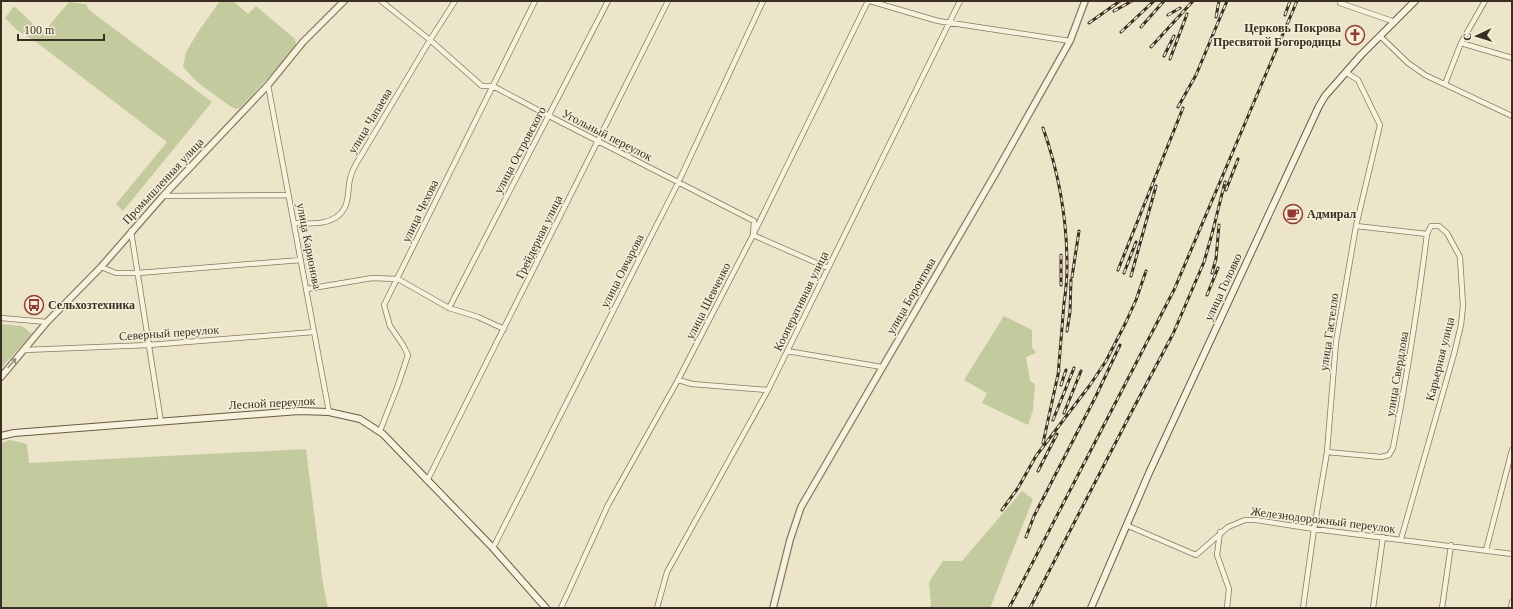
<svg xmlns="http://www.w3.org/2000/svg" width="1513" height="609" viewBox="0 0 1513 609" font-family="'Times New Roman',serif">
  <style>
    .green { fill: #c2ca9e }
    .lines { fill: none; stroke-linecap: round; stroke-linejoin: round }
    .minor-casing { stroke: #88785f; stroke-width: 6 }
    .tertiary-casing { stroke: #88785f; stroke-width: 8 }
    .secondary-casing { stroke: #6a5a42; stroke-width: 8 }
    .minor { stroke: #f7f2dd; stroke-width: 4.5 }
    .tertiary { stroke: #f7f2dd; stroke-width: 5.5 }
    .secondary { stroke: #f7f2dd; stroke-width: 6 }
    .rail-casing { stroke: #3a2f22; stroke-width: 3 }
    .rail { stroke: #f4efd9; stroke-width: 1.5; stroke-dasharray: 4.5; stroke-linecap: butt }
    .oneway { stroke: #989080 }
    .labels { text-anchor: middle; stroke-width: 3; stroke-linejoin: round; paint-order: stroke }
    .poi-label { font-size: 12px; font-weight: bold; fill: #3a2f22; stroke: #f4efd9; text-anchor: start }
    .street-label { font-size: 12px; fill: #3a2f22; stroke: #f4efd9 }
  </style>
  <rect width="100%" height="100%" fill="#ece5ca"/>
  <!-- green -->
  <path class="green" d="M220,1h13l15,13 8,-8 39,33 1,5 -2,6 -54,58 -4,1 -6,-3 -33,-24 -14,-15 3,-15 12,-20z
    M69,2l17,2 3,6 123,92 -89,109 -7,-7 51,-62 -131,-100 -19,-12 -12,-12 9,-12 29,27z
    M1004,316l28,14v17l4,6 -10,4 4,24 5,3 -2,26 -5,15 -46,-22 5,-10 -23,-13z
    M1,324l21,2 10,8 -31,34z
    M10,440l17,4 2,19 277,-14 17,135 5,24h-327v-165z
    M1022,491l11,8 -43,109h-60l1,-6 -2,-20 14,-21h19z"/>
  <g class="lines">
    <defs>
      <path id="minor" d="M381,1l49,39 52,46h11l56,30 205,105 -1,14 75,33
        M870,1l68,20 132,20
        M1340,1v2l55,19
        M1381,37l27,26 17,12 87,41
        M1461,43l51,15
        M1445,84l16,-41 24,-42
        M268,85l61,327
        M163,196l125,-1
        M294,223c16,1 42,3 51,-16 4,-8 3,-20 5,-28 1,-5 3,-10 6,-15l74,-124 25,-39
        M1356,226l71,8 4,-8h8l8,7 13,24 3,49 -2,19 -7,29 -53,185
        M131,231l30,191
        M101,267l15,6h22l163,-13
        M307,289l65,-11 26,1 51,29 29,9 26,12
        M449,308l159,-307
        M1,318l46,4
        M24,350l125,-5 165,-13
        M787,351l95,16
        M678,380l14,4 76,6
        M380,431l18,-46 10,-30 -5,-10 -13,-19 -6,-21 151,-304
        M1327,452l54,5 8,-2 4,-7c14,-71 25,-142 34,-214
        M427,481l241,-480
        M1126,525l70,30 32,-28 17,-7h11l58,9 198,25
        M1220,532l-3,23 12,34 -2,19
        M493,548l185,-365 85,-182
        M1486,550l26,-100
        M561,608l47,-103 70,-125 75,-145 115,-234
        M657,608l10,-36 101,-182 192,-389
        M1303,608l11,-79 13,-77 9,-110 20,-116 24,-101 -22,-45 -11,-7
        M1373,608l10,-71
        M1442,608l9,-63
        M1511,608l1,-6"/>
      <path id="tertiary" d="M1,377l46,-55 54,-55 62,-71 105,-111 35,-43 41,-41
        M773,608l17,-68 11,-33 193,-331 76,-135 15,-40"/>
      <path id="secondary" d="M1,436l13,-3 285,-22 30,1 31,7 23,15 110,114 53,60
        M1091,608l58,-135 170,-367 6,-10 36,-41 54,-54"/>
    </defs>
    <!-- minor casing -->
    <use href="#minor" class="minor-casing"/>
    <!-- tertiary casing -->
    <use href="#tertiary" class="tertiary-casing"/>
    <!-- secondary casing -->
    <use href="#secondary" class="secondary-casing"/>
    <!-- minor -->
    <use href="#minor" class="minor"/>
    <!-- tertiary -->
    <use href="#tertiary" class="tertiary"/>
    <!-- secondary -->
    <use href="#secondary" class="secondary"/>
    <defs>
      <path id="rail" d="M1114,11l18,-10
        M1168,15l12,-7
        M1285,15l5,-14
        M1216,17l3,-16
        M1089,23l31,-22
        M1141,27l23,-26
        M1121,32l33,-31
        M1151,47l42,-46
        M1164,56l10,-20
        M1170,59l17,-45
        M1178,107l18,-32 31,-74
        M1043,128c16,45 24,90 24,138 0,12 -1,24 -3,37 -2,24 -4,49 -6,73
        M1226,190l12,-31
        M1061,255v30
        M1118,270l65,-162
        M1124,273l12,-31
        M1212,273l4,-14 3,-34
        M1131,276l25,-90
        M1072,277l7,-46
        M1207,295l11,-27
        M1067,331l3,-19 1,-32
        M1061,385l5,-15
        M1064,413l17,-42
        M1053,420l21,-52
        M1043,443l16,-73
        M1038,471l19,-37
        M1002,510l16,-22 18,-32 54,-71 16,-24 20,-39 10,-22 10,-29
        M1026,537l8,-21 62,-120 24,-51
        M1009,608l165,-318 123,-289
        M1030,608l102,-197 41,-77 31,-72 8,-28 13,-52"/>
    </defs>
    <!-- rail casing -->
    <use href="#rail" class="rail-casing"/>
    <!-- rail -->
    <use href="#rail" class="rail"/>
  </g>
  <!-- one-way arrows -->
  <defs><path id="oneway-shaft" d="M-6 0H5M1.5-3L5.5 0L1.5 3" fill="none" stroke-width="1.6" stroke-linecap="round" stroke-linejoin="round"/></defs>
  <use class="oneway" href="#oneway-shaft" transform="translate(12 363) rotate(-50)"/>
  <!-- icons -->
  <defs>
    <symbol id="church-ring" viewBox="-11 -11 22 22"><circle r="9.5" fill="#f4efd9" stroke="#943a33" stroke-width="1.5"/><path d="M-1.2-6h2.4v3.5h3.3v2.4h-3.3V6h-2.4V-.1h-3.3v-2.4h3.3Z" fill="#943a33"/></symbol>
    <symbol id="cafe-ring" viewBox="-11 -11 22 22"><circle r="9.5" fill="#f4efd9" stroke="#943a33" stroke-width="1.5"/><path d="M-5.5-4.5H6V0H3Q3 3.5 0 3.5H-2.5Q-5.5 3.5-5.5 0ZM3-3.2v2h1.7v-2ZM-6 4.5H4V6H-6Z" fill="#943a33"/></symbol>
    <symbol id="bus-ring" viewBox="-11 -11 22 22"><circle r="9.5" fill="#f4efd9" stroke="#943a33" stroke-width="1.5"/><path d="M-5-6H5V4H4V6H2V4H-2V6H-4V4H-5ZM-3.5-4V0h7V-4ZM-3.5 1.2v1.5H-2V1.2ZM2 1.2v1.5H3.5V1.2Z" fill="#943a33"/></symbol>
  </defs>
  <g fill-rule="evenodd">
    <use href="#church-ring" x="1344" y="24" width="22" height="22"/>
    <use href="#cafe-ring" x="1282" y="203" width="22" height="22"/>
    <use href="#bus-ring" x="23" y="294" width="22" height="22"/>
  </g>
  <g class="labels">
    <!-- poi labels -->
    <g class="poi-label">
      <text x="1341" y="32" text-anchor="end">Церковь Покрова<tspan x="1341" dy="14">Пресвятой Богородицы</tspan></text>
      <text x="1307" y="218">Адмирал</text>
      <text x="48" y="309">Сельхозтехника</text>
    </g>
    <!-- street labels -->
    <g class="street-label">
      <text transform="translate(370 121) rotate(-59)" y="4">улица Чапаева</text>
      <text transform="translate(607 135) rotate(27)" y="4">Угольный переулок</text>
      <text transform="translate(520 150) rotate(-62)" y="4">улица Островского</text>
      <text transform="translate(163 181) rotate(-47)" y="4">Промышленная улица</text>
      <text transform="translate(420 211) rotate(-64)" y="4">улица Чехова</text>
      <text transform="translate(539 237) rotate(-64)" y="4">Грейдерная улица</text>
      <text transform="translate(309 246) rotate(79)" y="4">улица Карионова</text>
      <text transform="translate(622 271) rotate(-63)" y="4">улица Овчарова</text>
      <text transform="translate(1223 287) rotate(-65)" y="4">улица Головко</text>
      <text transform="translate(911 296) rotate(-60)" y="4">улица Боронтова</text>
      <text transform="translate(708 301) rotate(-63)" y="4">улица Шевченко</text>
      <text transform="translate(801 301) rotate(-64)" y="4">Кооперативная улица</text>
      <text transform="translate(1329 332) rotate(-82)" y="4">улица Гастелло</text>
      <text transform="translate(169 333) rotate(-4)" y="4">Северный переулок</text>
      <text transform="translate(1440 359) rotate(-76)" y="4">Карьерная улица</text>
      <text transform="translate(1397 374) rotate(-80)" y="4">улица Свердлова</text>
      <text transform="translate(272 403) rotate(-3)" y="4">Лесной переулок</text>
      <text transform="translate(1323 520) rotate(7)" y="4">Железнодорожный переулок</text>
    </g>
  </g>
  <!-- border -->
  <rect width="1513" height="609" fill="none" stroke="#3a2f22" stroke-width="4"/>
  <!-- north arrow -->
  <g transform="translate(1477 36) rotate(266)" stroke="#f4efd9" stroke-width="3" paint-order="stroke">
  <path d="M0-3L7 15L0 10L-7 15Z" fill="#3a2f22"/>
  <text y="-6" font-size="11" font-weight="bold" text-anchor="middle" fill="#3a2f22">С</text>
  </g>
  <!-- scale -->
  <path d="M18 34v6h86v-6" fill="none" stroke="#3a2f22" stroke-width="2"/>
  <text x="24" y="34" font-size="12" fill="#3a2f22" stroke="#f4efd9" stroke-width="3" paint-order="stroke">100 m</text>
</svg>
